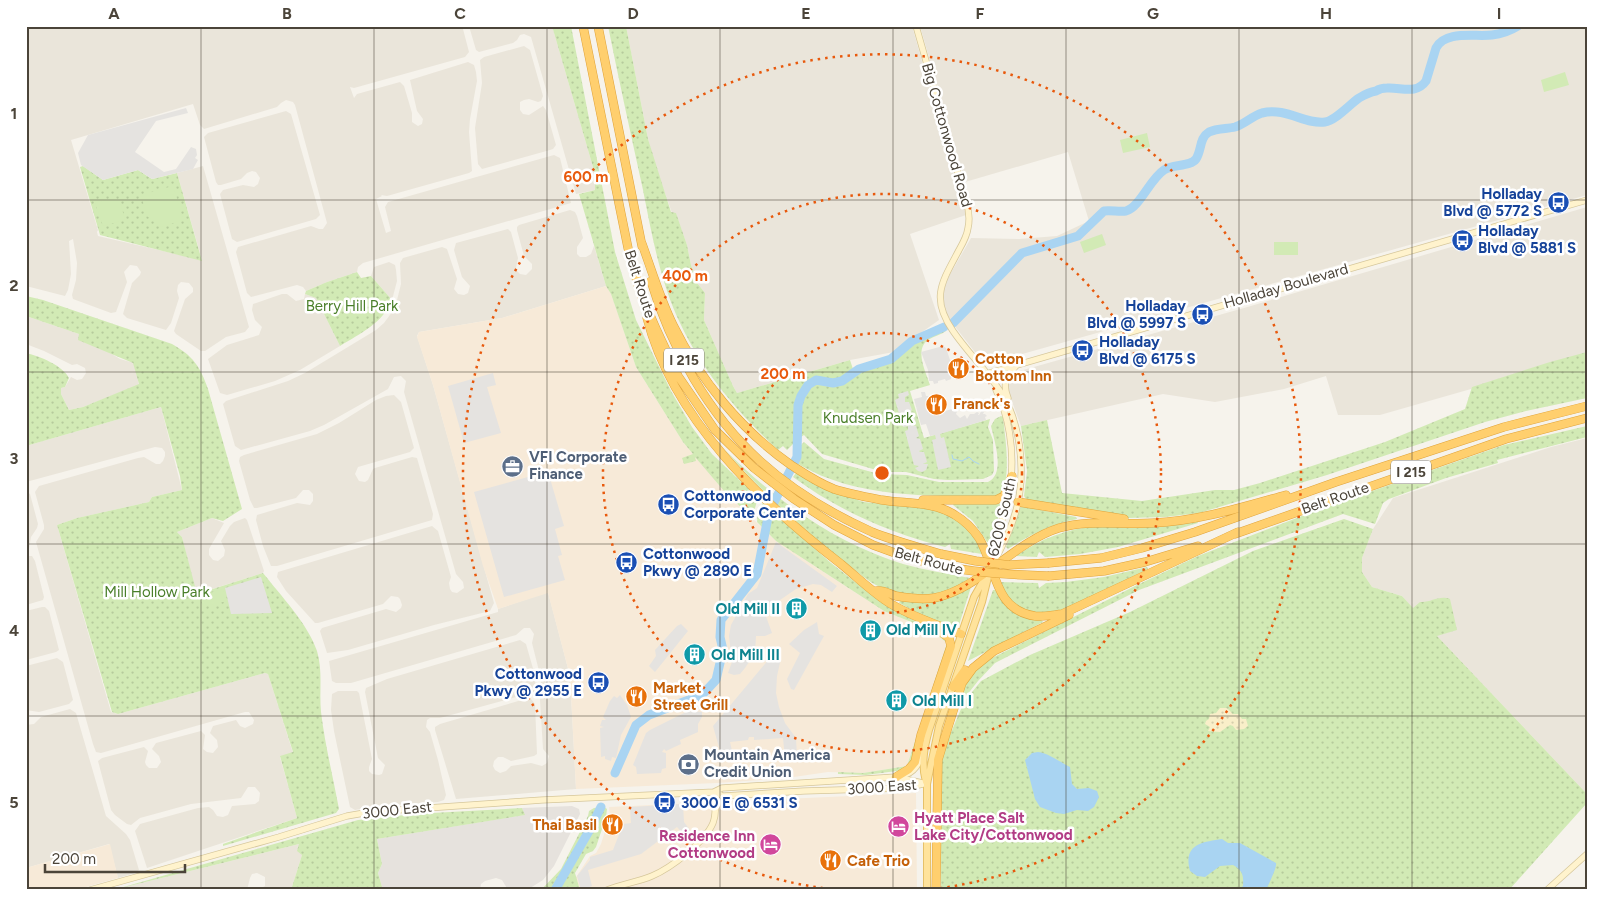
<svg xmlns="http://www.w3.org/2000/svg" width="1613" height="916" viewBox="0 0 1613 916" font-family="Figtree,sans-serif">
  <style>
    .residential { fill: #eae5da }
    .commercial { fill: #f7ead8 }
    .industrial { fill: #e6e2dd }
    .grass { fill: url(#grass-dots) }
    .sand { fill: url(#sand-dots) }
    .garden { fill: #d2eab5 }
    .parking { fill: #e5e3e0 }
    .water { fill: #a9d4f2 }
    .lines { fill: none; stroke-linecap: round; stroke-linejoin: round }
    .stream { stroke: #a9d4f2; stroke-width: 1 }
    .river { stroke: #a9d4f2; stroke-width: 9 }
    .secondary-casing { stroke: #d6c79b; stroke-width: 7 }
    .primary-casing { stroke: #e6c16a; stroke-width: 8 }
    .highway-casing { stroke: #e0a43c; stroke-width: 9 }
    .secondary { stroke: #fff3cd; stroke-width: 5.5 }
    .primary { stroke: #ffe39c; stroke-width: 6 }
    .highway { stroke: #ffcf6e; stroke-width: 8 }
    .highway-bridge-casing { stroke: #e0a43c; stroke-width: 9; stroke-linecap: butt }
    .highway-bridge { stroke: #ffcf6e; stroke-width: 8 }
    .grid { fill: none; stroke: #4b4439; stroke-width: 1; stroke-opacity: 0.55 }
    .ring { fill: none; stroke: #e8590c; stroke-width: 2.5; stroke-dasharray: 2.5 5 }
    .labels { text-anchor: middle; stroke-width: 5; stroke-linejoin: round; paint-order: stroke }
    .shield { fill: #fff; stroke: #817c74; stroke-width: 1 }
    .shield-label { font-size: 14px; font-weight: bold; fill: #4b4439 }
    .street-label { font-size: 15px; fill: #4b4439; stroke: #fff }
    .transit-label { font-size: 15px; font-weight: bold; fill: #164399; stroke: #fff; text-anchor: start }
    .park-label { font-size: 15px; fill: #4a7f2a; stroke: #fff }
    .food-label { font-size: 15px; font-weight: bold; fill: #c56008; stroke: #fff; text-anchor: start }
    .service-label { font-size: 15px; font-weight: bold; fill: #4e5e75; stroke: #fff; text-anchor: start }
    .culture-label { font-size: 15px; font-weight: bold; fill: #0d838f; stroke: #fff; text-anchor: start }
    .hotel-label { font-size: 15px; font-weight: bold; fill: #b23c85; stroke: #fff; text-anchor: start }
    .centre { fill: #e8590c; stroke: #fff; stroke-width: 2.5 }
    .ring-label { font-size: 15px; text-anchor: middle; font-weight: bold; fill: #e8590c; stroke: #fff; stroke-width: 5; stroke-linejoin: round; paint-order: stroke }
    .neatline { fill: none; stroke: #4b4439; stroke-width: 2 }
    .grid-label { font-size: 16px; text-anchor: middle; font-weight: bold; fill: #4b4439 }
  </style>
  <defs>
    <pattern id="grass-dots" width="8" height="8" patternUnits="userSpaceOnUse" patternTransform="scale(1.25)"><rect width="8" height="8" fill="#d2eab5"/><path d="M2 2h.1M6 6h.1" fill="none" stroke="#b6ca9c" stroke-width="1.8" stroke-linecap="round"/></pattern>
    <pattern id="sand-dots" width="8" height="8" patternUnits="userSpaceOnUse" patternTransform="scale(1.25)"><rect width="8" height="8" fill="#f9efc9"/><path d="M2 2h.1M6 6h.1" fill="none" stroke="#d7cead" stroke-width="1.8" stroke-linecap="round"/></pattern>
  </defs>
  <rect width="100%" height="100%" fill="#f6f3ec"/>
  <!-- residential -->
  <path class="residential" d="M26,26h441l-4,3 6,23 -4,5 -111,31 -4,-1 4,11 3,-4 43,-12 4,4 8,27v9l6,4 4,-2 1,-5 -6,-8 -7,-31 58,-18 6,3 2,7 1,9 -7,38 -1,13 3,39 -3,2 -82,23 -6,-1 1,1 -6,3 10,34 5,-2 -6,-24 3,-5 166,-47 6,3 11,45 -208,60 -5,4 -1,5 -30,10 -21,9 -3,-4 -6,-2 -46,12 -4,-4 -11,-41 2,-5 73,-21 8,3h4l4,-6 -32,-118 -2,-3 -7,-2 -5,3 -4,4 -73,22 -4,-4 -7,-21 -122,36 27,90 -1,2 1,4 104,24 -25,-87 26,-7 46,161 -4,5 -19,5 -21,14h-4l-25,-17 -2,-3 11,-32 8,-7v-4l-4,-5 -8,-1 -3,3 -1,6 2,7 -8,25 -5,7 -39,-12 -4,-4 9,-31 8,-8 1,-3 -4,-6 -7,-1 -6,7 3,10 -11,30 -5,1 -38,-14 -1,-4 4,-15 1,-17 -4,-24 -4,2 2,33 -3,16 -3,6 -39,-10z
    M469,26h83l43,148v16l-19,4 -45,-157 -7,-3 -4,1 -3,5 -4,3 -34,9 -3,-2z
    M626,26h286l54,189 -56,19 29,86 -45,32 -44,8 -113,33 -4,-7 -29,-66 1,-27 -7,-9 -7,-19 -4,-20 -11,-31 -4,-1 -17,-48 -7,-26z
    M920,26h667v169l-597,168 -12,-7 -25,-32 -8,-12 -3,-13 2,-14 27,-47 48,1 38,-3 32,-15 -21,-69 -103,30z
    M524,46l6,4 13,46 -2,5 -3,1 -9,-3 -5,1 -4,2v8l3,4 6,1 14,-9 3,4 10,35 -3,4 -3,1 -68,19 -4,-5 -3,-36 7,-45 -2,-23 4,-3z
    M286,111l5,3 29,101 -4,4 -79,23 -5,-3 -12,-45 3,-4 20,-5 11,2 4,-3 2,-6 -4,-6 -4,-1 -5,2 -6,6 -20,6h-3l-2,-3 -12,-45 4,-4z
    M1587,207v153l-109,27 -98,28h-42l-12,-39 -42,13 -69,13 -52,-8 -142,32 -14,-38 -1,-8 6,-7 232,-65z
    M570,210l5,2 2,4 6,22 -6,9v7l3,3h6l5,-3 3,-8 12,40 -104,32 -83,14 -2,4 16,49 61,218 -4,8 -56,14 -86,25 -21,3 -7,-22 2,-3 64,-19 10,3 5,-4 1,-3 -2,-6 -2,-2 -7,-1 -8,8 -65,19h-3l-29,-32 -9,-14 1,-5 154,-46 6,5 13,46 -2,6 1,6 2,3 5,1 7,-5 -1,-6 -7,-8 -52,-182 2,-11 -5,-5 -7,1 -6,12 -64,36 -14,6 -69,19 -6,-4 -12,-42 3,-3 6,-2 56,-18 17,-8 71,-43 8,-7 11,-15 6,-24 -1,-21 3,-5 39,-11 5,2 10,30 -3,10 4,5 6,1 4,-2 2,-7 -8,-9 -8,-27 2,-7 52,-14 3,3 7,26 -2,10 1,3 3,3 6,1 6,-6v-5l-8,-8 -7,-26v-3l2,-2z
    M389,262l6,3 1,5 1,11 -5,19 -21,-24 3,-9z
    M282,294h5l9,7 8,-2 1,-5 11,4 24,48 -40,24 -25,11 -48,14 -7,-2 -12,-34 19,-14 32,-10 3,-8 -7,-7 -3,-10 1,-6z
    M26,316l53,18 41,25 14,4 5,22 -56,22 -14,3 -8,-16v-6l4,-1 6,-10 6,3 5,-1 4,-6 -1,-5 -8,-4 -5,1 -28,-14 -18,-7z
    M394,395l7,7 13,46 -4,4 -52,15 -3,7 4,7 6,1 3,-2 5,-11 2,-1 37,-11 5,1 16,56 -1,6 -155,46h-6l-8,-20 -7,-26 1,-5 40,-12 13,2 3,-4v-7l-4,-4h-6l-7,8 -39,10h-3l-4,-8 -11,-39 1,-4 4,-2 73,-21 22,-11 37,-23 10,-4z
    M161,407l21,83 -30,7 -3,5 -72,16 -20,7 54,187 7,2 147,-41 3,1 25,79 -13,4 17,61 -150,50 -12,-37 5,-7 58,-16 11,-1 4,3 4,6 6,1 5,-2 4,-9 23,-2 4,-3 1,-8 -5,-6h-7l-7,11 -50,6 -51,14 -9,7 -4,-1 -12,-9 -4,-5 -13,-49 4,-3 42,-11 4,4 -3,11 1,3 3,3h8l4,-6 -2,-6 -7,-7 4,-6 45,-12 4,4 -2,14 4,3 6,1 5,-6 -1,-7 -7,-7 3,-7 23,-6 4,6 5,2 8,-4 1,-4 -5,-8h-4l-144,41 -5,-1 -3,-8 -57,-202 8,-13v-4l-9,-33 4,-6 99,-28 6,-1 12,7h4l3,-3 2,-5v-4l-3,-4 -7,-1 -129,35v-36z
    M1587,438v356l-155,-163 -30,-35 -30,-9 -10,-15v-14l11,-29 20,-31 158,-51z
    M26,491l4,3 8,30 -1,4 -6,9 -2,12 -3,1z
    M212,518l12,5 -15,26v6l4,5 5,1 6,-5 1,-6 -4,-9 9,-15 4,-4 11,-4 2,2 17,51 -1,2 -67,21 -14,-57 -5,-5z
    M26,556h6l3,5 9,36 -1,3 -17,5z
    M548,592l22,84 6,113 -120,10 -21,-69v-3l5,-3 85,-25h6l4,5 2,50 -3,2 -23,5 -8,-4h-5l-4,4 -1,5 2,4 5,3 6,-2 5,-5 20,-3 11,3 5,-3 2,-7 -6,-7 -3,-49 1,-21 -9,-36 2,-9 -4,-6h-6l-8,7 -165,48h-15l-4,-2 -3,-20 169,-49v-3z
    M42,607h3l4,4 10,39 -3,2 -30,8v-49z
    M520,640l6,4 8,28 2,16 -2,4 -94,26h-10l-3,2 -1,7 4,5 8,28 8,35 -2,5 -6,2 -63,4 -20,4 -5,-3 -16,-76 -3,-21 1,-16 6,-3h19l2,2 13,66 -3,8v4l3,3 7,1 3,-1 3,-9 -7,-7 -13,-66 1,-4 21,-9z
    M57,658l6,4 10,38 -4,4 -30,8 -13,-2v-44z
    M70,709l6,4 30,103 20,18 4,6 9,30 -4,3 -17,5 -9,-34 -83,24v-143l8,-1 7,-7z
    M299,844l3,11 -11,35h-33l7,-4v-9l-8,-4 -5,1 -2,4 -3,12h-134z"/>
  <!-- commercial -->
  <path class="commercial" d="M606,286l5,8 25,73 47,75 41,49 52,50 108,70 47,19 16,13 -40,123 -44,7 -35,-1 -41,6 -70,5 -141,6 -6,-113 -22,-83 -50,16 -15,-43 -50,-181 -16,-48 2,-5 83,-14z
    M916,793l1,97h-337l-4,-13 14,-21 6,-3 5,-9 9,-29 -1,-8z
    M110,844l8,34 -42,12h-50v-22z"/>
  <!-- industrial -->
  <path class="industrial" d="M572,806l7,3 1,5 -26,52 -11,14 -16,10h-19l-6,-10 -6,-2 -11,3 -4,3 -1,6h-97l-5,-17 4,-9 -5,-25 147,-24 -2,-7z"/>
  <!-- grass -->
  <path class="grass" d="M552,26h19l44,226 21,68 35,71 21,36 20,27 46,44 -6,20 -28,-27 -29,-34 1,4 -12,3 -2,-6 11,-4 -10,-12 -47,-75 -25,-73 -5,-8 -27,-92 16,-4v-16z
    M608,26h18l22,113 23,73 5,1 11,32 4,20 7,19 7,9 -1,27 29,66 4,7 113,-33 4,12 5,-3 32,-10 21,-18 32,-14 2,4c-5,4 -12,5 -18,9 -14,10 -2,32 2,45l-20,6 14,47 66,-19 -2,8 5,13 1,31 -2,4 -9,4 -35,1 -14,-1 -28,-7h-23l-61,-18 -18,-19 -6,4 -11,11 -4,-4 -5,4c-39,-36 -75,-78 -97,-125 -21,-43 -29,-90 -38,-135 -12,-55 -24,-109 -35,-164z
    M83,166l20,14 35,-10 14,9 25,-6 25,88 -102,-26 -20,-68z
    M357,272l4,6 10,-2 21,24c-9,23 -31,33 -52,46l-24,-48 -11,-4 1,-3 21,-9z
    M26,296l17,4 129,44c21,12 28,22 36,45l34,120 -19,12 -11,-3 -35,14 5,5 15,57 66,-21c18,23 45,51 54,78 6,20 2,41 4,61 4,33 12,65 18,97l-3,4 -113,33v-2l74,-26 -17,-62 13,-4 -25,-78 -3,-1 -147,41 -6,-2 -55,-187 20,-7 72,-16 3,-5 30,-7 -2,-14 -19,-69 -135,39v-93c14,3 37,13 43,25l-4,9 -4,1v6l8,16 14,-3 56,-23 -6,-21 -55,-23 1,-6 -53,-18z
    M1587,352v46l-61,13 -41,11 -158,53 -128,38 -34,4 -38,1 -100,-17 -3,-5 3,-25 -6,-45 26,-6 15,73 80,8 73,-11h19l26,-7 125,-41 80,-33 7,-22 78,-25z
    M1001,416l2,1c3,27 7,51 0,77l-10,3c-67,-2 -135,2 -195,-33l1,-6v-11l5,-5 20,17 55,15 28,1 32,7h49c18,-8 6,-42 3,-56l4,-7z
    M1587,426v11l-90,23 1,3 -52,15 -57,21 -6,4 -8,21 -32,-10 -204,76 -144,73 -17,18 -19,24 -10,32 15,-35 17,-21 49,-26 100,-43 123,-61 91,-32 29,10 -11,29v14l10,15 30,9 11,12 7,-6c11,1 18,-7 30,-3l7,31 -20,6 150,158v9l-78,87h-568l-1,-105 2,-14 -2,-8 24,-77 6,-10 16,-15 149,-75 63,-30 117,-45 189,-66z
    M724,449c51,51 109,93 179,115 22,6 45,10 67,14 -26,20 -60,22 -90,9 -12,-5 -23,-16 -34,-24 -44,-34 -85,-72 -122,-114z
    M796,473c18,9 35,16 54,23 4,2 9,5 14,6 45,6 101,-4 118,52l-31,-5 -1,-5 -5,3c-55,-14 -106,-36 -152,-70z
    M955,502l47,2v3l-12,35h-3l-14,-21 -20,-16z
    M763,503l68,60 51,40 58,31 8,8v7l-36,114 -8,7 -38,5 -28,-1v-2l25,1 44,-7 40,-123 -16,-13 -47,-19 -108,-70 -19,-19 1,-11z
    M1021,506l55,11 1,2c-26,5 -47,16 -69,30l-2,-2z
    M1197,520l1,3 -80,24 -38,7 -35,3 -6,-5 -2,5 -21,-1c24,-17 52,-28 82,-30 14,-1 28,2 42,1 19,-1 38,-4 57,-7z
    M1147,567l1,2 -89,43 -23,2 -15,-5 -11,-9 -12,-18 40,1 1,5 7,-5 20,-1 38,-5z
    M970,587h1l-12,38 -3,3 -30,-11 -27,-14 2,-3 12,2z
    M993,590h2c10,16 26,28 46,30l2,2 -75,39z
    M604,807l3,2 -1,8 -10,30 -3,4 -7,3 -11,19 5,17h-39l20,-21 27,-53 1,-5 5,-3z
    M522,808l3,7 -148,24 5,25 -4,9 5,17h-92l11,-35 -5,-4 2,-7 -186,46 245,-70 56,-6z"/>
  <!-- sand -->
  <path class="sand" d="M1220,708h7l6,6h5l4,5h4l2,7 -4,3 -8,1 -3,-4 -3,-1 -10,7 -12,-1 2,-4 -5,-3 1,-3 3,-2 1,-5 6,-1z"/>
  <!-- garden -->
  <path class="garden" d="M1565,72l4,13 -25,7 -3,-12z
    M1147,133l3,14 -27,6 -3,-13z
    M169,187l5,1 9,32 -22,7 -14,-11 -6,-21z
    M113,198l8,7 4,15 -22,6 -8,-23z
    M1102,234l4,11 -22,8 -4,-11z
    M1274,242h24v13h-24z
    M223,589l4,12 -24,6 -3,-11z"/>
  <!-- parking -->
  <path class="parking" d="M186,108l2,5 -32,8 -21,31 29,20 12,-3 15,-22 5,2 1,6 -2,3 3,2 -5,9 -41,10 -14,-9 -35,10 -22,-15 -3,-12 10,-18z
    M943,346l3,2 5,15 -3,2 2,2 2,6 13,-2 2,2 -8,4h-8v2l-5,2 -1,-2 -7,2v2l-4,1 -1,-3h-4l-1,-11 -7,-18z
    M493,373l3,12 -9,2 14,46 -37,10 -16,-57z
    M908,391l1,4 -4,2v5h4l3,8 -4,3h5l3,10 -4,2 4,1 3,10 -3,2 4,1 3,10 -4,2 1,1h4l3,10 -4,2h5l-2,6 -4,2 -4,-1 -3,-3 4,-2 -5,-1 -9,-34 3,-1v-4l-5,1 -8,-27 4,-2 -1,-4z
    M921,392h4l1,4h2l5,16 6,1 16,-5 3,1 -2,5 4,4 5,-3 2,4 3,-5h4l3,-2 2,1 -1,2h1l3,-5 2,2 -1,2h2l2,2 -2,1 1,3 -46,14 1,4 3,-1 7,30 -13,3 -6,-30 4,-1 -1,-4 -5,1 -4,-12 -5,1 -7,-26 8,-2z
    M546,472l3,3 15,51 -9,3 7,26 -4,1 7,24 -61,17 -30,-105z
    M776,542l61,44 -5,6 -11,-7 -8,-1 -17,5 -32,22 8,22 -7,3h-9l-1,17 -10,15 -5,6 -6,1 -6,-2 4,-11 -3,-26 2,-11 17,-31 9,-6z
    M261,577l11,36 -41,1 -6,-26z
    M817,622l2,12 5,2 -30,54 -3,-1 -4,-10 13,-26 -11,-9 15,-14z
    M681,624l7,7 -33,41 -6,-6 7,-10 -1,-6 22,-24z
    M775,657l6,1 -4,18 -1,17 3,14 6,16 11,15 1,19 -12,1 -2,-20 -29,2v-3h-5l-1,3 -18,2 3,13 -11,3 -9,-32 56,-67z
    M620,695l7,10 4,12 -10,18 -5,23 -4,-1 -1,4 -6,-2v-3l-4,1 -1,-29 4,-1 -4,-1 2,-6h4l-3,-3 7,-16 4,-5 3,2z
    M688,711l14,1v5l-4,7v8l-18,8 1,4 -15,7 -2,-2 -2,3 4,1v15l-4,1 -1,4 -24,1 -1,-7 -3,-2 13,-32 4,-3z
    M683,804l1,18 6,8 -6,5 -7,-8 -36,27 -53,16 4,16 -11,4 -4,-14 13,-16v-3l23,-7 10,-26 8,-1 -1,-16z"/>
  <!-- water -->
  <path class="water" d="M1038,752c10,1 22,10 32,15l2,17 5,5 12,-1 8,3 2,6 -5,10 -6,4 -11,-1 -13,4 -8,-1 -16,-6 -5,-8 -10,-39 7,-7z
    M1222,839l6,4h12l36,20c1,5 -7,20 -10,27h-27l4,-4c1,-11 -1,-16 -10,-21l-13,1 -15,11 -8,-1 -7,-5c-7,-26 11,-29 32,-32z"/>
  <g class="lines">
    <!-- stream -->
    <path class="stream" d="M952,455l1,4 9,2 7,-4 4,4 6,3"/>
    <!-- river -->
    <path class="river" d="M953,323l69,-70 56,-17 26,-25c7,-1 15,1 22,0 14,-4 24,-32 38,-41 9,-6 26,-3 32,-11 6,-9 3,-21 13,-27 8,-4 18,-3 26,-5 10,-3 17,-11 27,-14 25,-6 43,12 63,9 10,-1 25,-18 34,-24 5,-3 11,-6 17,-7 3,-2 8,-3 11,-3 14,-1 29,7 39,-7l10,-33c9,-18 39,-11 56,-13 10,-1 18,-4 26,-9
      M615,773l21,-48 13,-10 53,-20 14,-15 7,-30 -3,-13 1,-17 36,-46 12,-62 28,-55 1,-52 3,-9 7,-11 8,-5 17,3 9,-2 17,-12 32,-10 21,-18 32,-14
      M555,890l34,-59 12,-24"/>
    <defs>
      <path id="secondary" d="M916,26l50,175c3,9 4,18 2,27 -1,8 -5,15 -9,22 -17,32 -29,48 -6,81 15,22 35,41 49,63 9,14 13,28 16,43 9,50 -1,85 -26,128
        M986,374l601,-174
        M996,390c13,26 18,60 15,89
        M1008,398c-6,-15 -2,-22 9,-33
        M991,563c4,-26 15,-50 19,-75
        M901,776c15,-3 18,-13 22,-25
        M714,792l9,4 81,-5 101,-3 18,-4
        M90,890l189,-53 68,-21 23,-4 172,-12 172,-8 8,-4 174,-11 31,7
        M607,890c15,-6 31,-8 45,-14 19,-8 53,-34 61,-53 4,-10 2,-21 1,-31
        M1547,890l40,-36"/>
      <path id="primary" d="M926,782c-5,-18 -2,-34 3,-52l45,-133 12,-21
        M927,890v-106l12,-58 43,-124 8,-33"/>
      <path id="highway" d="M583,26l45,222 12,44 17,39 21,45 37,54 39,38 40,31 40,26 39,20 33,12 31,8
        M598,26l44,220
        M641,241c10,27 19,58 32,84 27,55 68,105 118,140 14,9 27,18 43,24 15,5 32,8 48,11 24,4 51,1 73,15 10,6 18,14 24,23 17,28 14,72 56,78 9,1 18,-1 27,-2l176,-82
        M651,281c19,65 58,134 109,180 32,29 72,53 112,71 22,9 46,15 69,22
        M647,318c26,101 114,184 194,246 16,13 32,29 50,40 22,13 46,21 70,30
        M923,500h73l8,-4 8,-20
        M1018,502l106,17
        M1235,534l271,-95 81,-21
        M1049,563l52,-5 41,-10 53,-16 141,-50 168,-55 83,-21
        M1049,576l55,-5 41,-9 53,-16
        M875,591c8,-2 14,3 21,5 12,2 26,4 38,2 44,-8 80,-56 125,-70 31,-9 63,-3 94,-5 45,-2 90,-16 133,-28
        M953,687l12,-17
        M896,777l13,-8 6,-7 6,-27 30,-89 -2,-8 -13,-10
        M936,890l2,-130 10,-33 14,-44 11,-15 21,-17 75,-36"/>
    </defs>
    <!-- secondary casing -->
    <use href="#secondary" class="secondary-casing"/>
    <!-- primary casing -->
    <use href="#primary" class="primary-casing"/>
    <!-- highway casing -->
    <use href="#highway" class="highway-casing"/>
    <!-- secondary -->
    <use href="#secondary" class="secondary"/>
    <!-- primary -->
    <use href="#primary" class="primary"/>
    <!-- highway -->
    <use href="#highway" class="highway"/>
    <defs>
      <path id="highway-bridge" d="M941,554l35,7 32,4 41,-2
        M937,565c38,8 73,10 112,11"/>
    </defs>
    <!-- highway-bridge casing -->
    <use href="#highway-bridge" class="highway-bridge-casing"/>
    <!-- highway-bridge -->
    <use href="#highway-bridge" class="highway-bridge"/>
  </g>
  <!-- grid -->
  <path class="grid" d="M201,26v864M374,26v864M547,26v864M720,26v864M893,26v864M1066,26v864M1239,26v864M1412,26v864M26,200h1561M26,372h1561M26,544h1561M26,716h1561"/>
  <!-- distance rings -->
  <g class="ring">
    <circle cx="882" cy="473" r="140"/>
    <circle cx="882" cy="473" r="279"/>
    <path d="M838 890A419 419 0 1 1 926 890"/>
  </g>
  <!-- icons -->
  <defs>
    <symbol id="bus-disc" viewBox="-11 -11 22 22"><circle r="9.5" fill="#1a4fb4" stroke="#fff"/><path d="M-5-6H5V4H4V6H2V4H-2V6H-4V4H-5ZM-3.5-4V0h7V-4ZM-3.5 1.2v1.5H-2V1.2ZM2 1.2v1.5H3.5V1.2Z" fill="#fff"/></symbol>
    <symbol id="restaurant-disc" viewBox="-11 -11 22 22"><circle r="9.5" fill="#e8710a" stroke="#fff"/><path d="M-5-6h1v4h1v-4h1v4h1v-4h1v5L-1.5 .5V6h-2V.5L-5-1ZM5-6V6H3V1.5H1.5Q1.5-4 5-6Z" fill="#fff"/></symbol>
    <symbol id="office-disc" viewBox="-11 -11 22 22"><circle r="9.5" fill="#5c6f8a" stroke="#fff"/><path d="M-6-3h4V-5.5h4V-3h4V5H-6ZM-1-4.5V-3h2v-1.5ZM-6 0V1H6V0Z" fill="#fff"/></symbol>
    <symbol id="building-disc" viewBox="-11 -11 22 22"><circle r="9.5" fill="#0f9aa8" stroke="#fff"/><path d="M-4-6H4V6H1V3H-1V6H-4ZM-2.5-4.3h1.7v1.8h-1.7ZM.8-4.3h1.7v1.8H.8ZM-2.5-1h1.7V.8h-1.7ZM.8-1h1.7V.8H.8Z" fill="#fff"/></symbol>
    <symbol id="bank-disc" viewBox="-11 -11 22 22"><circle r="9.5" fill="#5c6f8a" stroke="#fff"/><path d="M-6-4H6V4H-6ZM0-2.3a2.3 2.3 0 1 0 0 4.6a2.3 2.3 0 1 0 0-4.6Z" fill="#fff"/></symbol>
    <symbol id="hotel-disc" viewBox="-11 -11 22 22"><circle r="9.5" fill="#d1479c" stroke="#fff"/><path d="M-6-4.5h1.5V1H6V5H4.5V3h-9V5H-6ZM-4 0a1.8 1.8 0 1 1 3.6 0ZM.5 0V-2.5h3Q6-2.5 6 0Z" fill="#fff"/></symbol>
  </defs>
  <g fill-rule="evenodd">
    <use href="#bus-disc" x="1546" y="190" width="25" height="25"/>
    <use href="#bus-disc" x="1450" y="228" width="25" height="25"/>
    <use href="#bus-disc" x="1190" y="302" width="25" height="25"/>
    <use href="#bus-disc" x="1070" y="338" width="25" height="25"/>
    <use href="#restaurant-disc" x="946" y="356" width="25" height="25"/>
    <use href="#restaurant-disc" x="924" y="392" width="25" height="25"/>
    <use href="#office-disc" x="500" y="454" width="25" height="25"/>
    <use href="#bus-disc" x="656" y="492" width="25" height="25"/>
    <use href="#bus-disc" x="614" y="550" width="25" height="25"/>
    <use href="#building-disc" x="784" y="596" width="25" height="25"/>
    <use href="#building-disc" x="858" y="618" width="25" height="25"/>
    <use href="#building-disc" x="682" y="642" width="25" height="25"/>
    <use href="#bus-disc" x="586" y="670" width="25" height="25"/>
    <use href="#restaurant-disc" x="624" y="684" width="25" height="25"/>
    <use href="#building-disc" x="884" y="688" width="25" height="25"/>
    <use href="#bank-disc" x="676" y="752" width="25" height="25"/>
    <use href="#bus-disc" x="652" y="790" width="25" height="25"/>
    <use href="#restaurant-disc" x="600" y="812" width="25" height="25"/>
    <use href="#hotel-disc" x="886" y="814" width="25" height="25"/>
    <use href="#hotel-disc" x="758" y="832" width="25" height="25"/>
    <use href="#restaurant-disc" x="818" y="848" width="25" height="25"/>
  </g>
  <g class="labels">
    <!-- shield labels -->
    <g class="shield">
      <rect x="664" y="348.5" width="40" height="23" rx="4"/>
      <rect x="1391" y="460.5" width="40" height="23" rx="4"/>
    </g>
    <g class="shield-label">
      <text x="684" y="365">I 215</text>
      <text x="1411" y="477">I 215</text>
    </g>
    <!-- street labels -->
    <g class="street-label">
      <text transform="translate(947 135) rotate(74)" y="5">Big Cottonwood Road</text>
      <text transform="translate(640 284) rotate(72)" y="5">Belt Route</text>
      <text transform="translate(1286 286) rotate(-16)" y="5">Holladay Boulevard</text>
      <text transform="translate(1335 498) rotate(-19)" y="5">Belt Route</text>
      <text transform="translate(1002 517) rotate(-77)" y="5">6200 South</text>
      <text transform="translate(929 561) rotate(15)" y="5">Belt Route</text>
      <text transform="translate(882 787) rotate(-4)" y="5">3000 East</text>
      <text transform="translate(397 810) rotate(-6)" y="5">3000 East</text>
    </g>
    <!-- transit labels -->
    <g class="transit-label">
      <text x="1542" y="199" text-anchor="end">Holladay<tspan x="1542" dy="17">Blvd @ 5772 S</tspan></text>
      <text x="1478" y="236">Holladay<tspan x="1478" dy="17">Blvd @ 5881 S</tspan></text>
      <text x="1186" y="311" text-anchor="end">Holladay<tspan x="1186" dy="17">Blvd @ 5997 S</tspan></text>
      <text x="1099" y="347">Holladay<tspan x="1099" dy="17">Blvd @ 6175 S</tspan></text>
      <text x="684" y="501">Cottonwood<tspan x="684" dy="17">Corporate Center</tspan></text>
      <text x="643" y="559">Cottonwood<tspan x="643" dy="17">Pkwy @ 2890 E</tspan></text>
      <text x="582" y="679" text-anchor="end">Cottonwood<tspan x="582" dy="17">Pkwy @ 2955 E</tspan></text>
      <text x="681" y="808">3000 E @ 6531 S</text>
    </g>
    <!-- park labels -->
    <g class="park-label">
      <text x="352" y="311">Berry Hill Park</text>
      <text x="868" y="423">Knudsen Park</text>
      <text x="157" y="597">Mill Hollow Park</text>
    </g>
    <!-- food labels -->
    <g class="food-label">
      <text x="975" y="364">Cotton<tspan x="975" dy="17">Bottom Inn</tspan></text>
      <text x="953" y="409">Franck's</text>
      <text x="653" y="693">Market<tspan x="653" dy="17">Street Grill</tspan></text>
      <text x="597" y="830" text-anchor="end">Thai Basil</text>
      <text x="847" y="866">Cafe Trio</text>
    </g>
    <!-- service labels -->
    <g class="service-label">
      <text x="529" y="462">VFI Corporate<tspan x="529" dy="17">Finance</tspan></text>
      <text x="704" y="760">Mountain America<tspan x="704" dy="17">Credit Union</tspan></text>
    </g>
    <!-- culture labels -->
    <g class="culture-label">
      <text x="780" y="614" text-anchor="end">Old Mill II</text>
      <text x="886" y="635">Old Mill IV</text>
      <text x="711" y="660">Old Mill III</text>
      <text x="912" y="706">Old Mill I</text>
    </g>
    <!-- hotel labels -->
    <g class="hotel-label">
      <text x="914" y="823">Hyatt Place Salt<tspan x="914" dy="17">Lake City/Cottonwood</tspan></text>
      <text x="755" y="841" text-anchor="end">Residence Inn<tspan x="755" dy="17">Cottonwood</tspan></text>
    </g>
  </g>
  <circle cx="882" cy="473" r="8" class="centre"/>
  <g class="ring-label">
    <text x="586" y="182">600 m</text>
    <text x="685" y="281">400 m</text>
    <text x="783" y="379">200 m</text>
  </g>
  <!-- border -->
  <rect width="1613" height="916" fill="none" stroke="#ffffff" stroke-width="55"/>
  <!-- scale -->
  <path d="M45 864v8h140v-8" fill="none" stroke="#4b4439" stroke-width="2.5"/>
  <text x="52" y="864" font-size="15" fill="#4b4439" stroke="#ffffff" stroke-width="4" paint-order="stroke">200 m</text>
  <rect x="28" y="28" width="1558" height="860" class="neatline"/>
  <g class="grid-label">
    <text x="114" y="19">A</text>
    <text x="287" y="19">B</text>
    <text x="460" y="19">C</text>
    <text x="633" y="19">D</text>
    <text x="806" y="19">E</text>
    <text x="980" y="19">F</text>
    <text x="1153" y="19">G</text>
    <text x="1326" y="19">H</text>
    <text x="1499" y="19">I</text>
    <text x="14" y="119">1</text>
    <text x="14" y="291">2</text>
    <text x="14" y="464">3</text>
    <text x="14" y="636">4</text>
    <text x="14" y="808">5</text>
  </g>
</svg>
